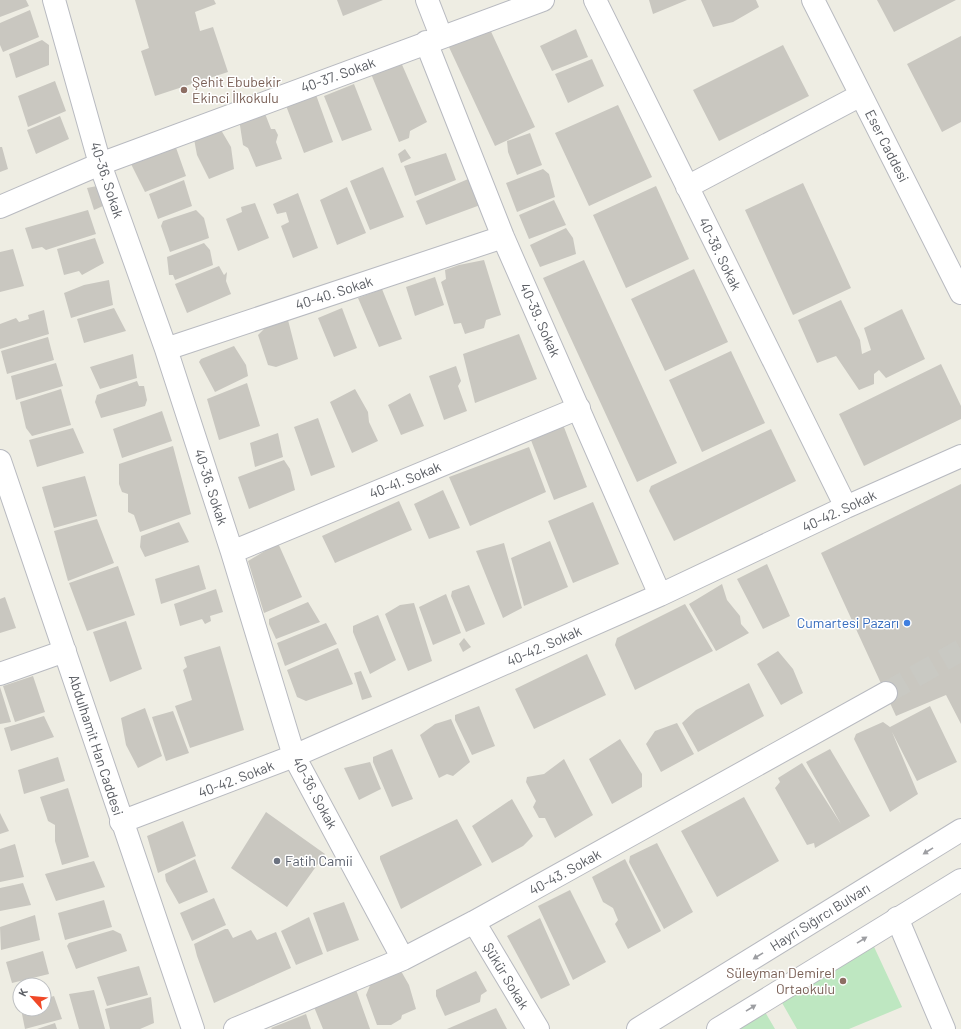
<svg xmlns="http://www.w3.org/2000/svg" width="961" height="1029" viewBox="0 0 961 1029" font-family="Barlow,sans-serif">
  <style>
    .green { fill: #bee7c1 }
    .building { fill: #c9c7c0 }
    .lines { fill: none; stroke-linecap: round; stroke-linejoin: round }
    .minor-tunnel { stroke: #c9c9c3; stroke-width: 22; stroke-dasharray: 22 11; stroke-linecap: butt }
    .minor-casing { stroke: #b8bac0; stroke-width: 24 }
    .tertiary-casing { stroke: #b8bac0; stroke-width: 24 }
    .minor { stroke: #fff; stroke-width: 22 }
    .tertiary { stroke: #fff; stroke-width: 22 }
    .oneway { fill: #9d9ea2 }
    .education-dot { fill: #8d6e63; stroke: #fff; stroke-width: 1.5 }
    .shop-dot { fill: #3f7fe0; stroke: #fff; stroke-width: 1.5 }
    .worship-dot { fill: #6b7280; stroke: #fff; stroke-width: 1.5 }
    .labels { text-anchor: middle; stroke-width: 3; stroke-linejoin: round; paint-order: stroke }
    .street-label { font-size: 14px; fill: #5b5e64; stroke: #fff }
    .education-label { font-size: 14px; fill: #785e54; stroke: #fff; text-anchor: start }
    .shop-label { font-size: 14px; fill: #366cbe; stroke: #fff; text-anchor: end }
    .worship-label { font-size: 14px; fill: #5b616d; stroke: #fff; text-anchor: start }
  </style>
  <rect width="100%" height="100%" fill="#eeede3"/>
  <!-- green -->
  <path class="green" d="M869,936l33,71 -53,22h-52l-20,-35z
    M761,1005l14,24h-52z"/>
  <!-- building -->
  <path class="building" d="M0,0h26l3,6 -29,11z
    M135,0h79l2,4 -21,8 5,19 13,-4 15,45 -73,24 -14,-45 8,-3z
    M337,0h46l-40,16z
    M649,0h38l-34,14z
    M701,0h55l3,7 -26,15 -20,5z
    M877,0h79l-62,32z
    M30,10l9,27 -36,15 -3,-7v-22z
    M488,25l47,102 -40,19 -47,-101z
    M576,29l12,28 -36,14 -12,-25z
    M961,36v86l-19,10 -35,-68z
    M42,40l7,5v20l-33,13 -7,-24z
    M783,45l26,51 -90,45 -26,-51z
    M592,59l12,27 -36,17 -13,-29z
    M400,60l27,62 -17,9 -1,7 -10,4 -30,-73z
    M55,81l11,30 -38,16 -10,-31z
    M354,84l18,46 -30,11 -18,-45z
    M315,92l18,50 -29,11 -19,-50z
    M618,105l34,72 -63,29 -34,-73z
    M264,111l7,18h4l3,6 -2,7 6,17 -26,8 -8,-19 -5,-3 -4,-26z
    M60,116l9,23 -33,15 -9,-24z
    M221,130l10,17 3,22 -25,10 -12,-24 -3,-16z
    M530,133l12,32 -25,10 -9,-23 -1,-11z
    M174,142l12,34 -41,16 -15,-30z
    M0,147h2l6,22 -8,3z
    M405,149l6,9 -10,5 -3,-9z
    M446,153l10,27 -41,16 -11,-30z
    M383,167l21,50 -34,13 -20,-49z
    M543,169l6,5 6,23 -38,15 -11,-29z
    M473,177l10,27 -57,21 -10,-24z
    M184,180l8,26 -34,13 -9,-25z
    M803,183l48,105 -58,27 -48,-105z
    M97,186l6,20 -9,4 -7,-22z
    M656,186l33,73 -63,29 -33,-73z
    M347,187l19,46 -29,12 -17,-45z
    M298,193l20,55 -25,10 -12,-32 8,-4 -3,-10 -9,2 -4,-10z
    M554,200l12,25 -37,14 -10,-24z
    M255,203l14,35 -31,13 -12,-32 16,-7 -1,-5z
    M88,210l8,24 -50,16 -4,-3 -10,2 -7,-21z
    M196,210l8,8 5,20 -39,14 -9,-26 2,-5z
    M566,228l7,10 3,16 -36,13 -10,-22z
    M95,238l9,25 -22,12 -3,-4 -15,4 -7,-26z
    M204,243l6,7 3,15 -38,15 -2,-5h-4l-2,-18z
    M13,249l11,37 -24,6v-40z
    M484,260l17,55 -15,5 -2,8 -19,6 -4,-11 -7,1 -13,-42 5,-3 -1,-9 14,-5z
    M584,260l93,203 -40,19 -94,-204z
    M219,266l5,9 3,-3 -1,9 5,13 -44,19 -12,-29z
    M694,269l34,73 -63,29 -34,-72z
    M435,277l9,28 -29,11 -9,-29z
    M109,280l4,25 -42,13 -7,-25 20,-8z
    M382,289l20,50 -23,8 -21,-49z
    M841,300l19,40 2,14 9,-4 -7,-22 38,-19 23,50 -39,19 -7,-8 -5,4v10l-15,6 -23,-34 -19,7 -19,-43z
    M114,308l12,23 -42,12 -7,-24z
    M342,308l15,40 -23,9 -16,-39z
    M44,310l5,24 -49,15v-25l16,-6 3,4 10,-3 -1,-4z
    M288,320l10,39 -22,8 -8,-2 -10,-30 10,-10z
    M519,334l18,45 -62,24 -12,-49z
    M48,337l6,23 -47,14 -6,-23z
    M234,346l12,19 2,11 -33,16 -16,-30 2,-3z
    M731,351l34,72 -63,29 -33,-72z
    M133,354l4,24 -37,11 -10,-22z
    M56,363l7,23 -47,14 -5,-24z
    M941,364l20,42v13l-97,47 -25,-52z
    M456,366l5,15 -3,5 9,25 -23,9 -15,-44z
    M137,381l2,5h5l3,14 -2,6 -44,12 -6,-16 2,-7z
    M247,383l13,43 -41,14 -12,-41z
    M61,389l10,36 -39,11 -6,-8 -6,-26z
    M355,389l13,23 1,10 9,19 -26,12 -22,-51z
    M410,393l14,33 -23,9 -13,-30z
    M162,411l10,30 -50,17 -9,-29z
    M318,418l17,49 -24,9 -17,-49z
    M562,422l25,65 -33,13 -25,-65z
    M73,428l11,25 -47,14 -8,-27z
    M771,429l25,52 -122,60 -25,-50 2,-5z
    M278,433l5,24 -28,10 -5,-24z
    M173,446l18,68 -51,18 -6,-17 -6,-3v-18l-6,-2 -3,-8v-20z
    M529,447l17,45 -76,34 -21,-49z
    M284,460l6,9 5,21 -46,19 -11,-32z
    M85,476l12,40 -43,12 -12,-41z
    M961,484v240l-15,-29 -50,21 -75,-163z
    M443,490l17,38 -31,11 -15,-35z
    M399,501l13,29 -77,33 -13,-27z
    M593,502l26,62 -46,19 -25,-62z
    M97,519l17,44 -46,18 -14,-50z
    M179,522l10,20 -44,15 -5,-10 1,-11z
    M550,541l18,46 -44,19 -13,-48z
    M278,543l24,54 -38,16 -16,-52z
    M504,543l18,65 -19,10 -27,-67z
    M767,564l23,52 -27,13 -26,-50z
    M199,565l7,24 -45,15 -6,-25z
    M118,566l17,49 -48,16 -18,-48z
    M722,584l5,16 13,16 1,8 8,9 -33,18 -27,-47z
    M469,585l16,39 -19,8 -15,-36 1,-5z
    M216,589l7,23 -13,4 1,5 -6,3 -3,-5 -22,7 -6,-22z
    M446,594l15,39 -28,12 -14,-38z
    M5,597l11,31 -16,5v-34z
    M308,602l12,20 -44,17 -7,-15v-5z
    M414,603l18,58 -24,10 -23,-57 15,-9z
    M685,604l28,47 -78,39 -20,-45 2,-7z
    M378,615l18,45 -26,14 -17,-42v-6z
    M126,621l16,48 -32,13 -17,-50z
    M326,623l11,21 -52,22 -8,-23z
    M464,638l7,9 -8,5 -4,-8z
    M220,646l24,84 -54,18 -15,-42 17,-6 -9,-30 4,-3 -3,-10z
    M338,648l15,36 -47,17 -9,-4 -10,-27z
    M778,651l15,18 10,24 -22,12 -24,-41z
    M587,654l19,41 -72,34 -19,-40z
    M361,671l11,26 -10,3 -8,-27z
    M33,676l12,36 -30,10 -12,-36z
    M749,683l15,33 -66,36 -16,-29 14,-13z
    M0,687l11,35 -11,2z
    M479,706l16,40 -23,9 -17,-35v-5z
    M930,706l27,56 -40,19 -25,-49 26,62 -28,18 -36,-73 2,-5 27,-12 7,5z
    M145,708l17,48 -24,12 -12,-23 -5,-27z
    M173,711l16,42 -23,8 -14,-44z
    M44,716l10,21 -43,14 -7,-23z
    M451,719l19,43 -17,14 -6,-2 -8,4 -19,-43 15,-11z
    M677,723l17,31 -33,18 -15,-28 9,-13z
    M620,739l22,35v13l-30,17 -23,-45z
    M392,749l21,50 -21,8 -19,-45v-5z
    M830,749l40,67 -55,32 -1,-5 -7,2 -32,-57 5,-6 -2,-4 24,-15 39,61 -35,-62z
    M58,757l7,24 -41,13 -6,-24z
    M564,759l29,56 -38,23 -10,-20h-6l-6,-11 3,-6 -10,-19 1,-5 17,-3z
    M370,762l11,27 -22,11 -15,-32z
    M68,788l21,69 -27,8 -7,-24v-16l-7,-4 -8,-24z
    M744,797l35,64 -62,36 -36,-66z
    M512,799l21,37 -10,10 -31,17 -20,-37z
    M266,812l59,42 -38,53 -56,-39z
    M0,813l9,18 -9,3z
    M457,819l25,46 -81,44 -21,-50v-3z
    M183,821l13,35 -38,17 -11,-37z
    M657,843l36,69 -29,17 -35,-67 1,-6z
    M15,844l9,33 -24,5v-33z
    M195,859l13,33 -29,12 -13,-23 -1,-7z
    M625,859l36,72 -33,18 -13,-25 3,-4 -5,-12 -10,-6 -11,-25z
    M94,861l11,26 -49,14 -11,-27z
    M23,883l8,22 -31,6v-23z
    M570,890l36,72 -33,18 -35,-74z
    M214,898l12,27 -34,16 -12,-28z
    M104,900l8,27 -47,13 -7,-27z
    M344,902l15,38 -32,12 -14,-39z
    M35,915l5,25 -39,10 -1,-23z
    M309,917l14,37 -27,11 -15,-34z
    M540,918l30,67 -29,14 -34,-63z
    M225,929h3l5,9 18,-8 6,10 19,-8 15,36 -77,35 -17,-47 -3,-12z
    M113,930l8,4 6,17 -51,18 -9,-23 2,-3z
    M43,951l6,23 -37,9 -6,-21z
    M139,966l9,29 -41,11 -10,-29z
    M401,971l8,14 7,24 -14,6 -1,4 -10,6h-14l-11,-30 5,-12z
    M476,971l11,20 -6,4 -1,7 -35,14 -9,-20v-6z
    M354,984l16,45h-47l-9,-22z
    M94,990l11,39h-26l-10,-35z
    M54,996l8,23 -37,10 -4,-20h23v-10z
    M151,997l3,26 -14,6h-30l-5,-20z
    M496,1008l11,21h-60z
    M306,1014l5,15h-39l-1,-1z
    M55,1023l2,6h-20z"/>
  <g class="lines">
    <!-- minor-tunnel -->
    <path class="minor-tunnel" d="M886,693l75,-43"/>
    <defs>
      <path id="minor" d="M54,0l46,164 66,185 66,203 62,204 109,203
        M427,0l14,36
        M595,0l251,507
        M813,0l148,293
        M426,42l77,195 157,358
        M687,187l174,-92
        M0,207l100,-43 443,-164
        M166,349l337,-112
        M0,461l193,568
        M232,552l347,-144
        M0,674l65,-23
        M121,822l173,-66 366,-161 186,-88 115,-51
        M897,918l47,111
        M474,922l64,107
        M235,1029l168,-70 71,-37 412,-229"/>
      <path id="tertiary" d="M638,1029l323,-199
        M718,1029l243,-149"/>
    </defs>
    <!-- minor casing -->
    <use href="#minor" class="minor-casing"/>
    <!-- tertiary casing -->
    <use href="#tertiary" class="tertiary-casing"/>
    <!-- minor -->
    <use href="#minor" class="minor"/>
    <!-- tertiary -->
    <use href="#tertiary" class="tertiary"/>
  </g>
  <!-- one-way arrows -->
  <defs><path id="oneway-solid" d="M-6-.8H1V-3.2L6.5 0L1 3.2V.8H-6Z"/></defs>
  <g class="oneway">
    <use href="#oneway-solid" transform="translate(928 851) rotate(148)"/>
    <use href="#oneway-solid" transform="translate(862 940) rotate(-32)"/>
    <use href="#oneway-solid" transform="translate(758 956) rotate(148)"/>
    <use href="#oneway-solid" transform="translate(751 1008) rotate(-32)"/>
  </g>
  <!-- markers -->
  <g class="education-dot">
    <circle cx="184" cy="90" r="4"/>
    <circle cx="843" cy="981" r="4"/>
  </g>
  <circle class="shop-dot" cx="907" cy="623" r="4"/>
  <circle class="worship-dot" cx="277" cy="861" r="4"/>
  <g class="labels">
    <!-- street labels -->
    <g class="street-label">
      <text transform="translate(338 75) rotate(-20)" y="5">40-37. Sokak</text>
      <text transform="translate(887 146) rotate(63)" y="5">Eser Caddesi</text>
      <text transform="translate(107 180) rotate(72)" y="5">40-36. Sokak</text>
      <text transform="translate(720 254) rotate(64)" y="5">40-38. Sokak</text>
      <text transform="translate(334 293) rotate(-18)" y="5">40-40. Sokak</text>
      <text transform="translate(540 320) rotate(66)" y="5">40-39. Sokak</text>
      <text transform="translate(405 480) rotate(-22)" y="5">40-41. Sokak</text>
      <text transform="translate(211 487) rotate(72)" y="5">40-36. Sokak</text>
      <text transform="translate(839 511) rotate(-25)" y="5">40-42. Sokak</text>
      <text transform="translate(544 646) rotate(-24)" y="5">40-42. Sokak</text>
      <text transform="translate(96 745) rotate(72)" y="5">Abdulhamit Han Caddesi</text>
      <text transform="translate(236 779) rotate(-21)" y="5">40-42. Sokak</text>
      <text transform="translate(315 793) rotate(62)" y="5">40-36. Sokak</text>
      <text transform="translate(565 872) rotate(-29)" y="5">40-43. Sokak</text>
      <text transform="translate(820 917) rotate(-32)" y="5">Hayri Sığırcı Bulvarı</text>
      <text transform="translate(506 976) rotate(59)" y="5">Şükür Sokak</text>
    </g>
    <!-- education labels -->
    <g class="education-label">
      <text x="192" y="87">Şehit Ebubekir<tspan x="192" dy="16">Ekinci İlkokulu</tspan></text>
      <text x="835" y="978" text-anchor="end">Süleyman Demirel<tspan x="835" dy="16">Ortaokulu</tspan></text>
    </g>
    <!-- shop labels -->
    <g class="shop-label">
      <text x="899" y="628">Cumartesi Pazarı</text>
    </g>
    <!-- worship labels -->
    <g class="worship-label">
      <text x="285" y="866">Fatih Camii</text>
    </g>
  </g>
  <!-- north arrow -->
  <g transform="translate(32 997) rotate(297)"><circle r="19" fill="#ffffff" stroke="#bdbfc1"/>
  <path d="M0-3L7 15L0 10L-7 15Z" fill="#f04827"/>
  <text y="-6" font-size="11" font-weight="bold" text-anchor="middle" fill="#5b5e64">K</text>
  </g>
</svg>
